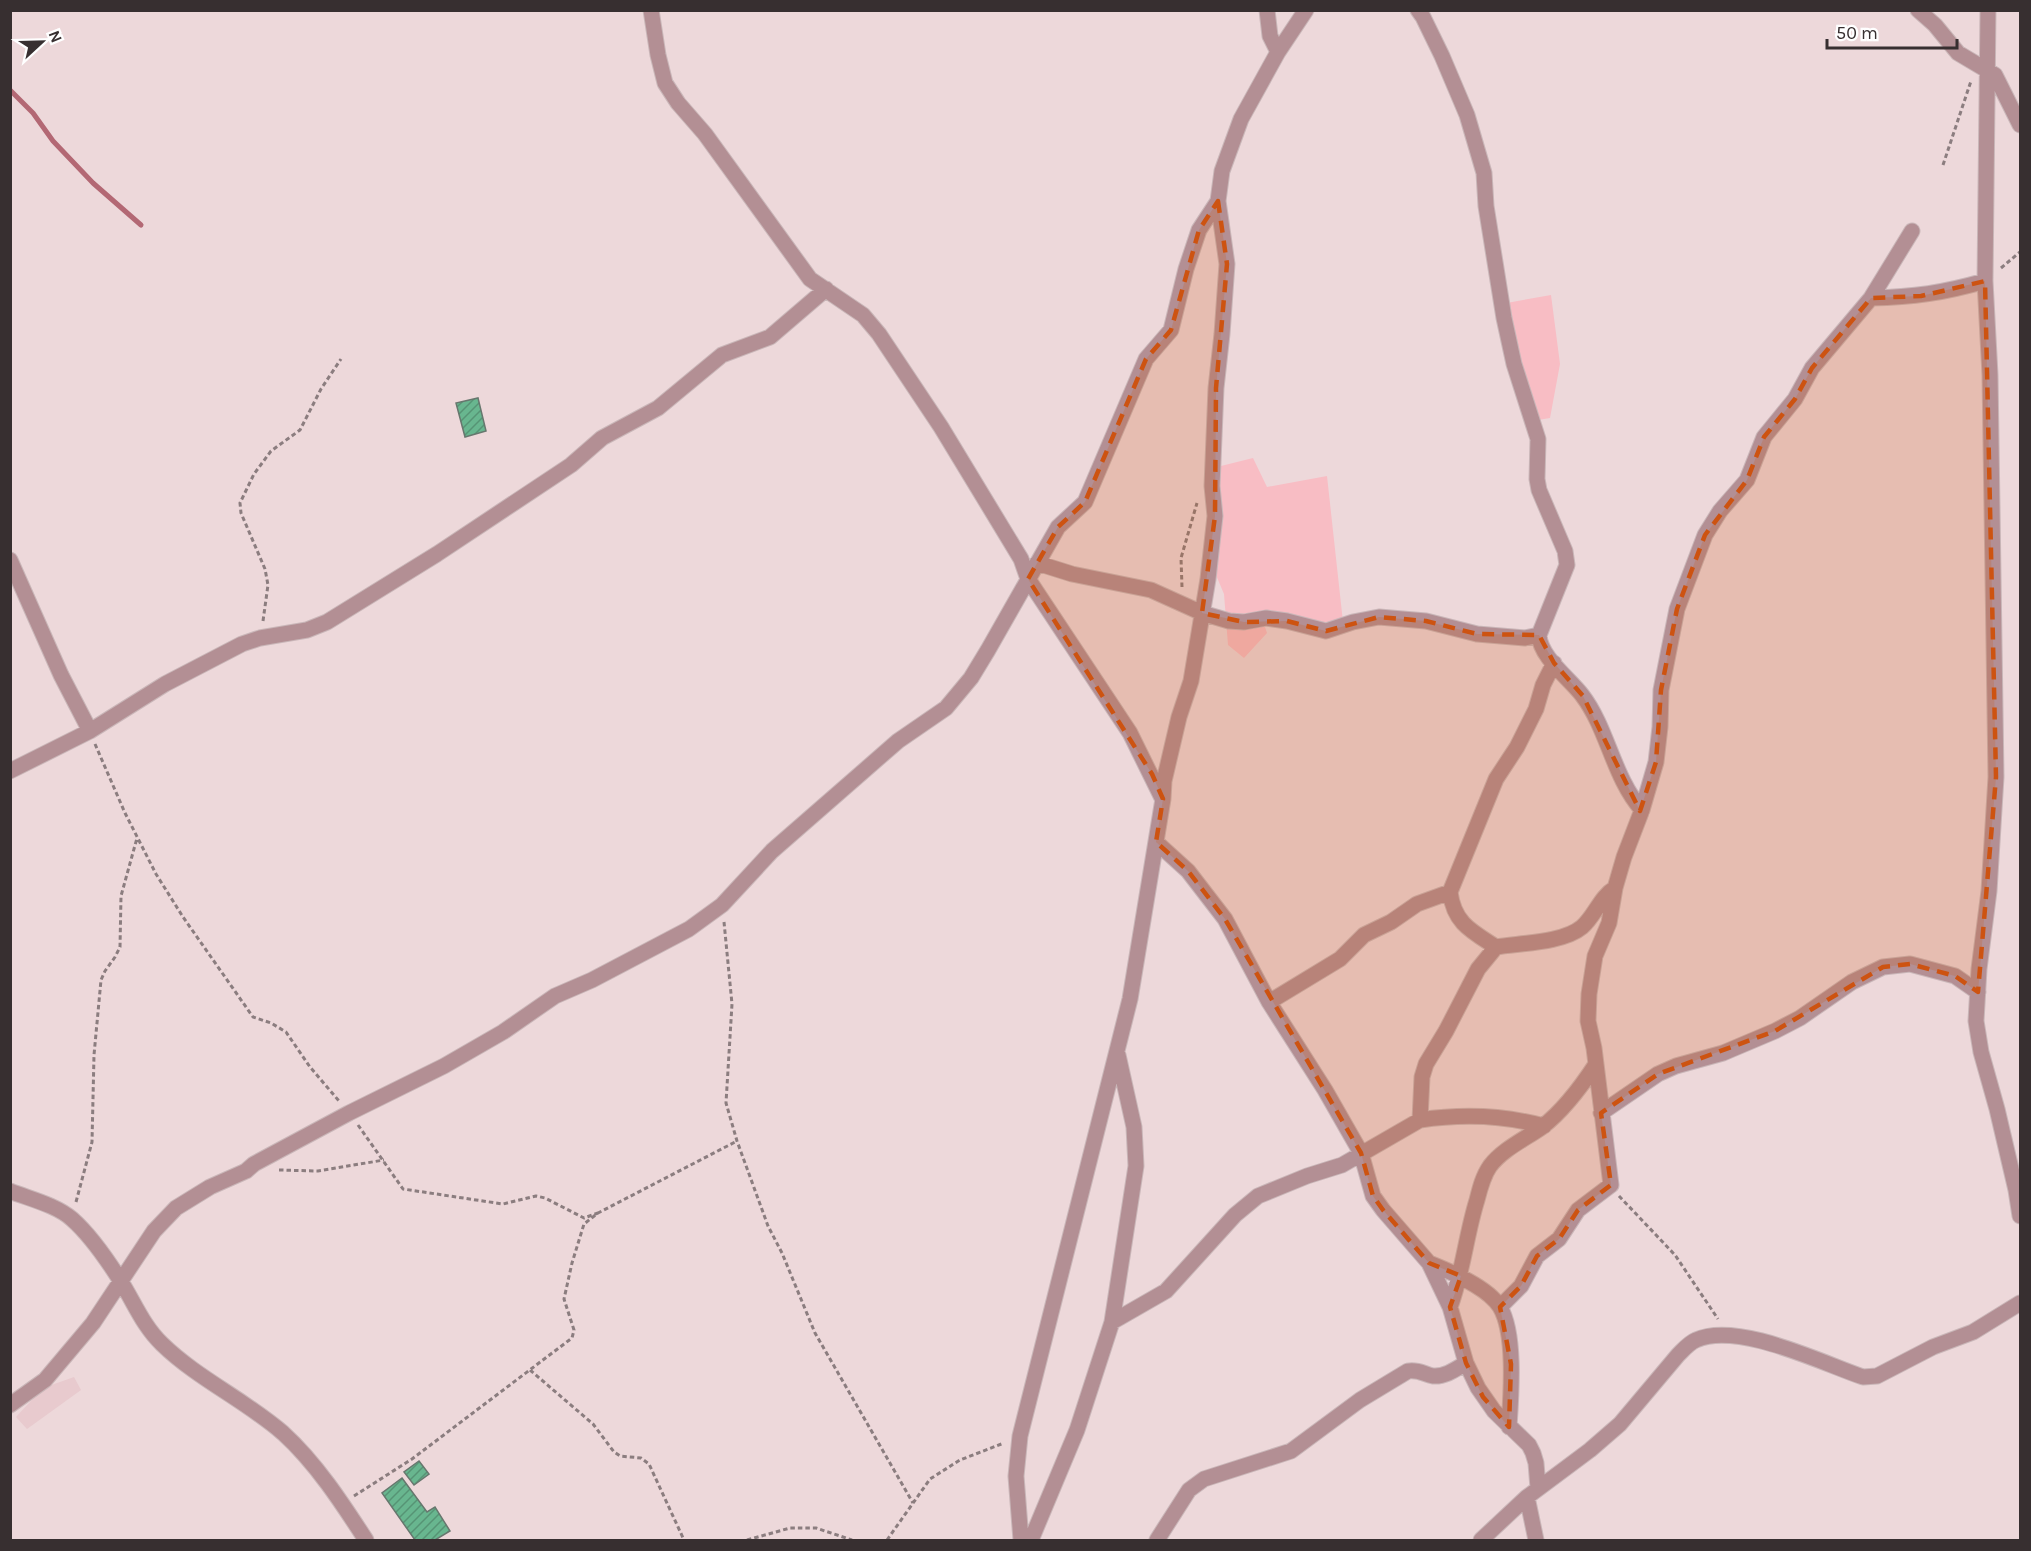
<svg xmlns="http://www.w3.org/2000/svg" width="2031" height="1551" viewBox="0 0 2031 1551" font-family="Karla,sans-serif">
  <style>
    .built { fill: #e8cace }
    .green { fill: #f8bdc4 }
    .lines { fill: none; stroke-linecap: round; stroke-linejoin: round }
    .stream { stroke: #b36874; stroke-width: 5 }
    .building { fill: url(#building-hatch); stroke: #67776e; stroke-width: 1.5 }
    .street-casing { stroke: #c9b6b8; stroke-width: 17 }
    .path { stroke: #8b7d7f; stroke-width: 3; stroke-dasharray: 4.5 3; stroke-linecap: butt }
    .street { stroke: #b38f94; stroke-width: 15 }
    .marked { fill: #cd5311; fill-opacity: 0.2; stroke: #cd5311; stroke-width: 4.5; stroke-dasharray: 12 8; stroke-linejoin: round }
  </style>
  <defs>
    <pattern id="building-hatch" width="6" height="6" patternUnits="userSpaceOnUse" patternTransform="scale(1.5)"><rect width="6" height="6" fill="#68b68f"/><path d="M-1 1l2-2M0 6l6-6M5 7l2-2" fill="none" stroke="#569475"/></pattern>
  </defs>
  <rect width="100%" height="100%" fill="#edd8da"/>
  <!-- built -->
  <path class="built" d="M74,1377l7,13 -54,39 -11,-12 27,-29z"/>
  <!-- green -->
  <path class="green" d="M1551,295l9,69 -10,54 -18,3 -31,-117z
    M1253,458l14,29 60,-11 16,146 -17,4 -65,-11 6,18 -23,25 -16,-13 -4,-51 -8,-19 -3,-107z"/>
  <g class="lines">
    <!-- stream -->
    <path class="stream" d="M10,90l23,23 20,28 40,42 48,42"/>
  </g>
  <!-- building -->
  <path class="building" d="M478,398l8,33 -21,6 -9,-34z
    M419,1461l10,13 -15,11 -10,-13z
    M402,1478l25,34 8,-5 15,24 -15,9h-20l-33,-47z"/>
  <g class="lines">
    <defs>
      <path id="street" d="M651,10l7,45 7,28 13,20 27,31 105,145 53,36 16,19 62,93 80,132 7,20 102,154 32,65
        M1267,10l3,26 8,16
        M1418,10l5,7 19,39 25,59 17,58 2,33 18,112 10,46 24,75 -1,40 2,11 26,61 2,14 -28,70c1,22 30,43 43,60 26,34 31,82 60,115
        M1918,10l17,15 23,28 37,22 25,50
        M1988,10l-3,271 5,94 6,402 -7,114 -10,78 -3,52 5,31 16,57 19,81 4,26
        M1871,298c43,-1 72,-5 114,-17
        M10,560l51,115 29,56
        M1037,563l35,11 79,16 51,23 27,8 15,1 22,-4 21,3 39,10 27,-9 26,-5 47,4 51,13 48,4 14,-3
        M10,771l80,-40 75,-47 77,-40 18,-6 47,-8 20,-8 110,-68 134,-89 31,-27 56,-30 64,-53 48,-18 56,-48
        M1156,842l32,29 37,48 44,83 56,88 36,63 12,43 10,14 46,53 21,44 16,56 12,25 16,23 35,34 4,8 3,10 2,25
        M1450,892l46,-113 21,-32 19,-38 7,-24 11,-22
        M1269,1002l71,-43 24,-24 27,-13 26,-18 33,-12c4,31 21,39 46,55 24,-4 67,-4 86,-20 13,-11 18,-30 33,-39
        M1601,1113l57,-39 18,-8 47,-13 52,-22 25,-13 52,-36 31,-15 27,-3 45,12 23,16
        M1420,1120c41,-6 83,-5 124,6
        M10,1191c20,8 46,14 62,28 17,15 36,42 48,61 14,22 23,46 42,64 36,35 83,56 121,89 33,30 59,70 83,107
        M1429,1263c20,8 59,24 71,44 16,27 11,89 9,120
        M1450,1307c13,-35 16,-72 27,-107 3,-12 6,-24 13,-34 13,-17 35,-27 52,-39 22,-17 39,-40 54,-63
        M1500,1307l21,-21 16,-30 22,-17 19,-29 33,-25 -17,-137 -6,-27 1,-27 6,-38 14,-33 6,-35 9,-31 18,-47 14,-48 4,-35 1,-37 16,-81 28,-74 15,-24 27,-31 17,-43 31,-38 17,-31 59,-70 41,-67
        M1112,1322l54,-31 69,-76 23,-19 49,-20 35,-11 78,-45 2,-43 4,-13 20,-33 32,-62 18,-22
        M10,1405l35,-25 48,-57 61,-92 22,-23 34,-21 36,-16 8,-7 95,-51 95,-47 59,-34 52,-36 37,-16 97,-51 33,-24 50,-54 126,-110 48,-33 25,-30 17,-28 70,-123 27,-25 61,-143 25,-29 15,-61 13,-39 19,-29
        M1527,1497l9,43
        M1021,1540l-5,-64 4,-40 110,-437 33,-200 1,-18 15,-64 12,-36 17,-102 7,-63 -3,-30 4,-98 6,-54 5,-70 -9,-63 4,-30 19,-52 37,-67 28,-42
        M1031,1540l46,-110 35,-108 24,-156 -2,-39 -16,-72
        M1157,1540l32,-50 15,-11 87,-28 69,-51 48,-29c10,-2 16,3 25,5 12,1 23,-7 33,-13
        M1481,1540l46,-43 63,-47 30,-26 58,-69c6,-6 11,-12 18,-15 41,-19 126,23 167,37l14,-1 56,-29 40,-15 47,-29"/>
    </defs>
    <!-- street casing -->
    <use href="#street" class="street-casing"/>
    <!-- path -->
    <path class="path" d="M1943,165l28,-84
      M2001,268l19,-16
      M1182,587l-1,-29 16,-55
      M263,621l5,-36 -3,-16 -24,-56 -1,-10 14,-29 17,-23 29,-21 21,-41 20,-30
      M95,744l30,69 31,61 27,43 70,100 18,6 15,9 24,35 29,34
      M724,922l8,82 -6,99 11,38 31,85 14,27 33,80 98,170
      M358,1125l45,64 100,15 33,-8 9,2 39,20 14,-5
      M279,1170l39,1 66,-11
      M1619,1196l56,59 43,64
      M76,1202l16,-60 2,-87 7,-75 4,-9 10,-14 5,-10 1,-51 16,-58
      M530,1370l63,54 21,28 6,4 21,2 8,6 35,76
      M354,1496l58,-37 160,-121 2,-8 -10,-31 8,-36 12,-39 14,-11 139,-72
      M747,1540l43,-12h26l36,12
      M887,1540l43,-61 30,-19 44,-17"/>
    <!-- street -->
    <use href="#street" class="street"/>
  </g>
  <!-- marked area -->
  <path class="marked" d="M1218,201l9,63 -11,124 -1,128 -13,97 42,9 43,-1 39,10 53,-14 47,4 51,13 62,1 15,28 29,33 57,115 16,-49 5,-72 16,-81 28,-74 42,-55 17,-43 31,-38 17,-31 59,-70 50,-2 64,-15 11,496 -18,215 -23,-16 -45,-12 -27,3 -108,64 -117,43 -57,39 10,72 -33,25 -19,29 -22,17 -16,30 -21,21 11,57 -2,63 -26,-30 -17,-34 -16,-56 11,-31 -32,-13 -46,-53 -10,-14 -12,-43 -136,-234 -37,-48 -32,-29 7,-43 -11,-25 -124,-195 30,-52 27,-25 61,-143 25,-29 28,-100z"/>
  <!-- border -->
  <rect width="2031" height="1551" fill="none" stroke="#372f30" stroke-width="24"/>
  <!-- north arrow -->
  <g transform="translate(42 42) rotate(68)" stroke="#ffffff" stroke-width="4.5" paint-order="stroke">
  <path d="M0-4.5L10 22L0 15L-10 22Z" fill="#372f30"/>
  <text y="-9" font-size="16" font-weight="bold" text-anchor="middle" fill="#372f30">N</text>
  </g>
  <!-- scale -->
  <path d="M1827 39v9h130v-9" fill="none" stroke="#372f30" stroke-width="3"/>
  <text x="1836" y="39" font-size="18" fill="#372f30" stroke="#ffffff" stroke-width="4.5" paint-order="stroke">50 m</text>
</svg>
